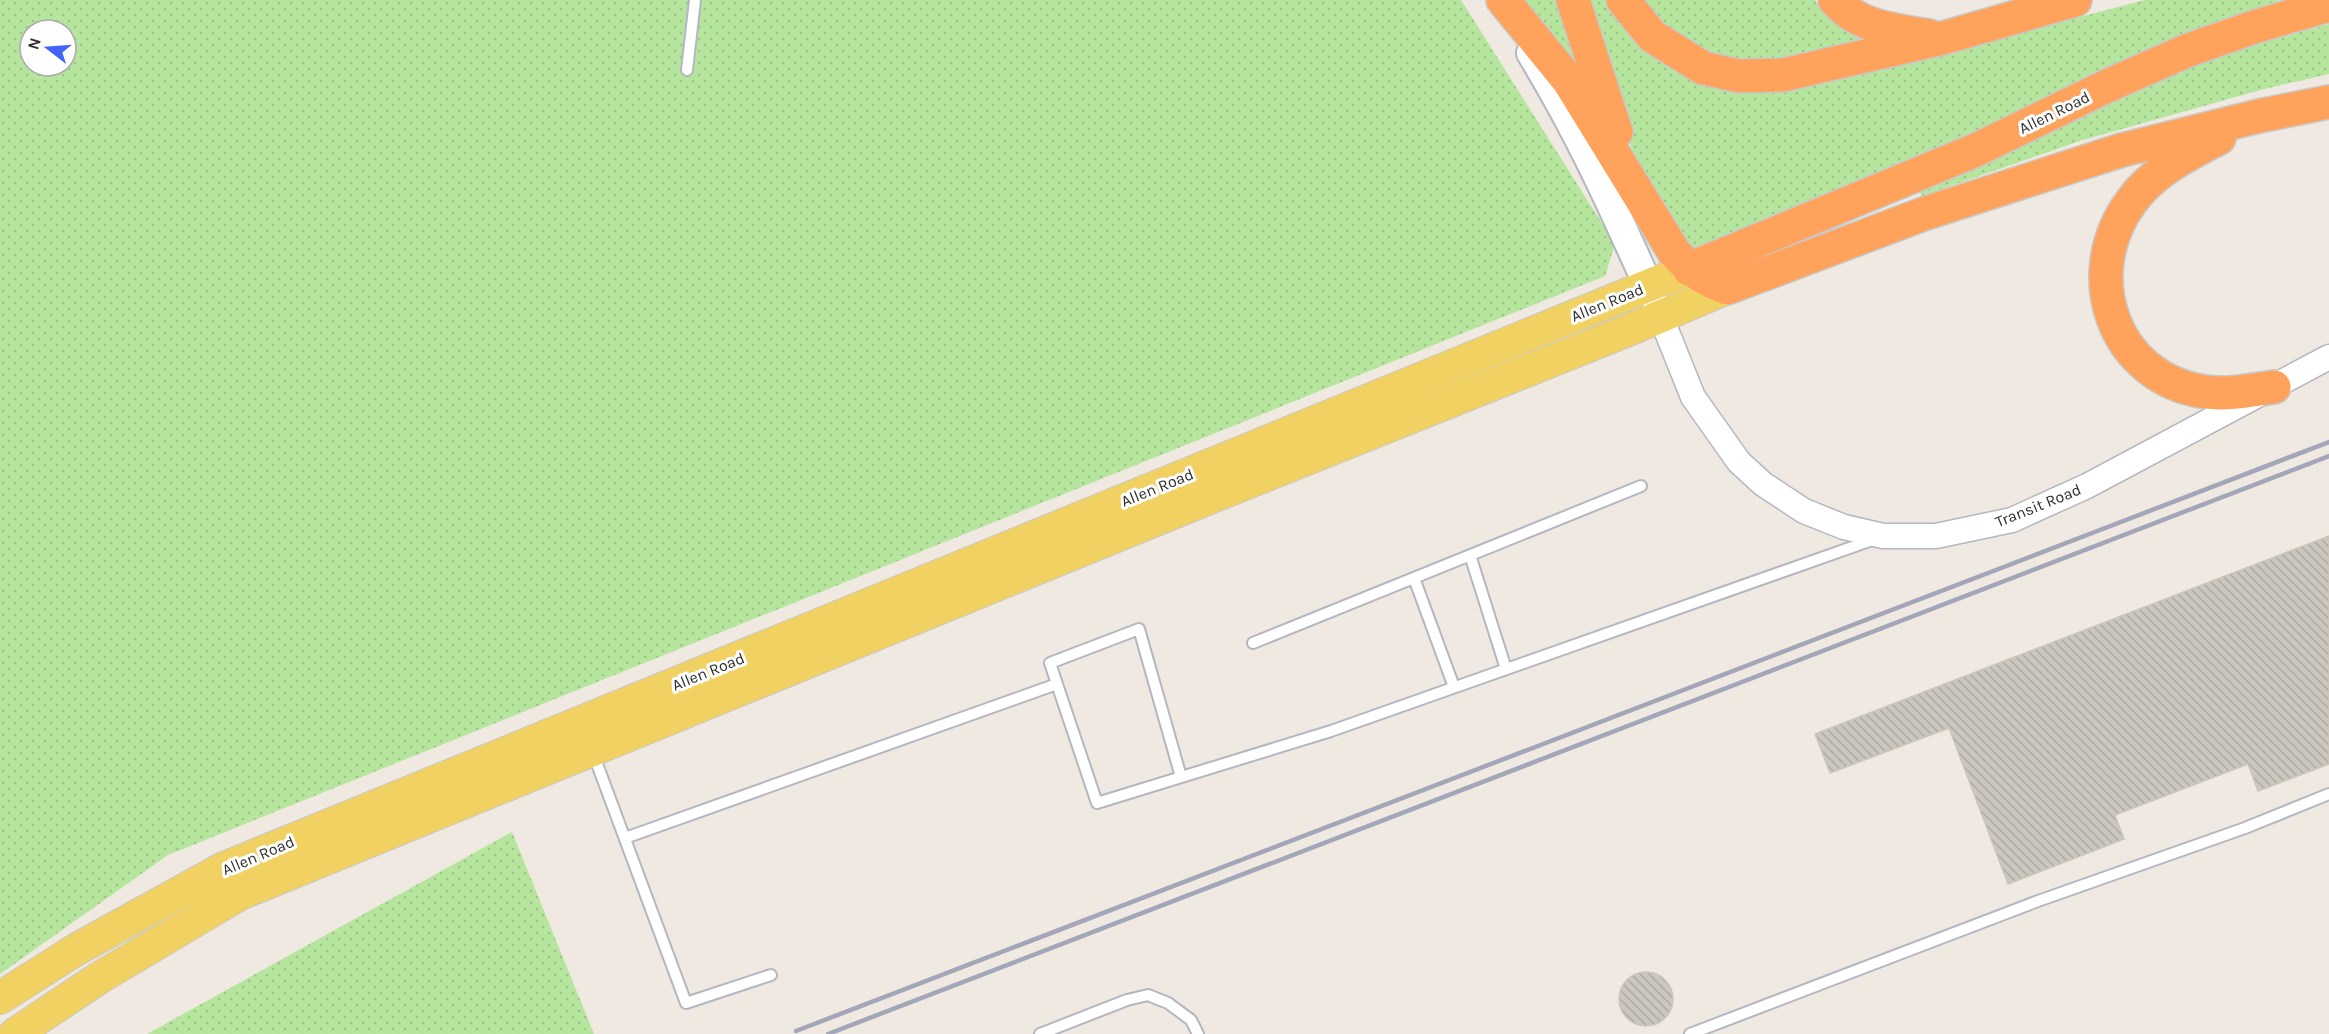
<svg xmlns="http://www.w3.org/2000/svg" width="2329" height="1034" viewBox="0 0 2329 1034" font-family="Karla,sans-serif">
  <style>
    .grass { fill: url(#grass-dots); fill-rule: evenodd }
    .building { fill: url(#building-back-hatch); stroke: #cbc5ba; stroke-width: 1.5 }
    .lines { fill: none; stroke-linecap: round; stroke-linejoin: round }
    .service-casing { stroke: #b4b7c1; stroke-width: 14 }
    .tertiary-casing { stroke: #b4b7c1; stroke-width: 27 }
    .secondary-casing { stroke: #b4b7c1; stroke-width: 32 }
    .primary-casing { stroke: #c9c9c9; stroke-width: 34 }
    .motorway-casing { stroke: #c9c9c9; stroke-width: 36 }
    .service { stroke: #fff; stroke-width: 10 }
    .tertiary { stroke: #fff; stroke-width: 24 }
    .secondary { stroke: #fff; stroke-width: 28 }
    .primary { stroke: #f2d163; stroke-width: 32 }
    .motorway { stroke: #ffa35c; stroke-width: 33 }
    .rail { stroke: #a3a6b8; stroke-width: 4.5 }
    .labels { text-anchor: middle; stroke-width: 6; stroke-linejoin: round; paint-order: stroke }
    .street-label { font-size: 16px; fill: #2e2e2e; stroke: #fff }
  </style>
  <defs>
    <pattern id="grass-dots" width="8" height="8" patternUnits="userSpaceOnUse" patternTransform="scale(1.5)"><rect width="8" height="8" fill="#b6e59e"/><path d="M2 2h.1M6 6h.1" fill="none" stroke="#9dc588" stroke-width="1.8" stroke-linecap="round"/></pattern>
    <pattern id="building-back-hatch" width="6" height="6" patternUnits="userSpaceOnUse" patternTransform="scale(1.5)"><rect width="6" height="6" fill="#cbc7bf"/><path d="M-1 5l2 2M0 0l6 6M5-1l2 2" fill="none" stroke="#afaba4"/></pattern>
  </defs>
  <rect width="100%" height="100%" fill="#efe9e1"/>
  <!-- grass -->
  <path class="grass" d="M0,0h1461l154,244 -10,32 -1437,579 -168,119zM30,30h36v36h-36z
    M1522,0h43l19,70 -7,4z
    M1581,0h26l17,24 173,63 73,-15 275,-72h136l-102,39 -235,110 -251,102 -5,-3 -45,-72 -19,-47z
    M1637,0h178c13,22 36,33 58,45l-74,17 -68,-2 -28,-7 -28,-14z
    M2329,24v50l-65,15 -181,51 -161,56 -4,-8 218,-100 89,-35z
    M512,832l82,202h-447z"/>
  <!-- building -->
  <path class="building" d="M2329,536v228l-71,27 -10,-27 -133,51 9,24 -116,45 -59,-156 -119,45 -15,-39z
    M1619 999a27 27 0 1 1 54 0a27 27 0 1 1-54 0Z"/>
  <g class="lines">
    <defs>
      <path id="service" d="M687,70l8,-70
        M1470,555l36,114
        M1414,578l40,109
        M1253,643l388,-157
        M1057,684l-7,-21 89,-34 42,148
        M593,753l93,250 85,-28
        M625,838l432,-154 40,119 234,-72 544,-192
        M1040,1034l87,-34 21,-5 20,8 23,17 7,14
        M1690,1034l348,-133 207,-73 84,-34"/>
      <path id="tertiary" d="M1648,285l45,112 46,65 24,22 41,27 40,16 39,9h53l76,-16 75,-34 242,-129"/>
      <path id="secondary" d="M1531,53c47,77 80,150 117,232"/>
      <path id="primary" d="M0,998l77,-49 147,-81 1465,-599
        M15,1034l84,-56 141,-84 972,-397 419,-168 96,-41"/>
      <path id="motorway" d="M1503,0l66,81 105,171c16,18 30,28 53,36l199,-75 196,-63 137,-34 70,-14
        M1573,0l43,132
        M1623,0l29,36 51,32 36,8 44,-1 160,-37 132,-38
        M1835,0c24,28 60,30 94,36
        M2219,138c-32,17 -66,33 -88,64 -53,72 -19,177 75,190 22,3 46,-2 68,-5
        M1689,269l287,-119 129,-63 81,-36 68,-24 75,-22"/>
    </defs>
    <!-- service casing -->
    <use href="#service" class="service-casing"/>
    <!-- tertiary casing -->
    <use href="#tertiary" class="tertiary-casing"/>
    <!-- secondary casing -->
    <use href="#secondary" class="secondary-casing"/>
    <!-- primary casing -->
    <use href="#primary" class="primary-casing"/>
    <!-- motorway casing -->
    <use href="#motorway" class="motorway-casing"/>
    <!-- service -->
    <use href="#service" class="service"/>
    <!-- tertiary -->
    <use href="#tertiary" class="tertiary"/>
    <!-- secondary -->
    <use href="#secondary" class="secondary"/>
    <!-- primary -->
    <use href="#primary" class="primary"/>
    <!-- motorway -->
    <use href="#motorway" class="motorway"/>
    <!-- rail -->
    <path class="rail" d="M796,1031l1533,-589
      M828,1034l1501,-578"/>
  </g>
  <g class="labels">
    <!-- street labels -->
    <g class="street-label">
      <text transform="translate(2054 112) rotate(-26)" y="6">Allen Road</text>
      <text transform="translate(1607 302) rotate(-22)" y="6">Allen Road</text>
      <text transform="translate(1157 487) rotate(-22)" y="6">Allen Road</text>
      <text transform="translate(2038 505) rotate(-22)" y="6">Transit Road</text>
      <text transform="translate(708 671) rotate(-22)" y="6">Allen Road</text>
      <text transform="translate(258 855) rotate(-23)" y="6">Allen Road</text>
    </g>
  </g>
  <!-- north arrow -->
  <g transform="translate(48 48) rotate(287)"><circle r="28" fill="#ffffff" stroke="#ababab" stroke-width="1.5"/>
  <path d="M0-4.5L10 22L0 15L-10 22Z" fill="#4264fb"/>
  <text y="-9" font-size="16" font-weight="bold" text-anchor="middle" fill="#2e2e2e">N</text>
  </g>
</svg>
